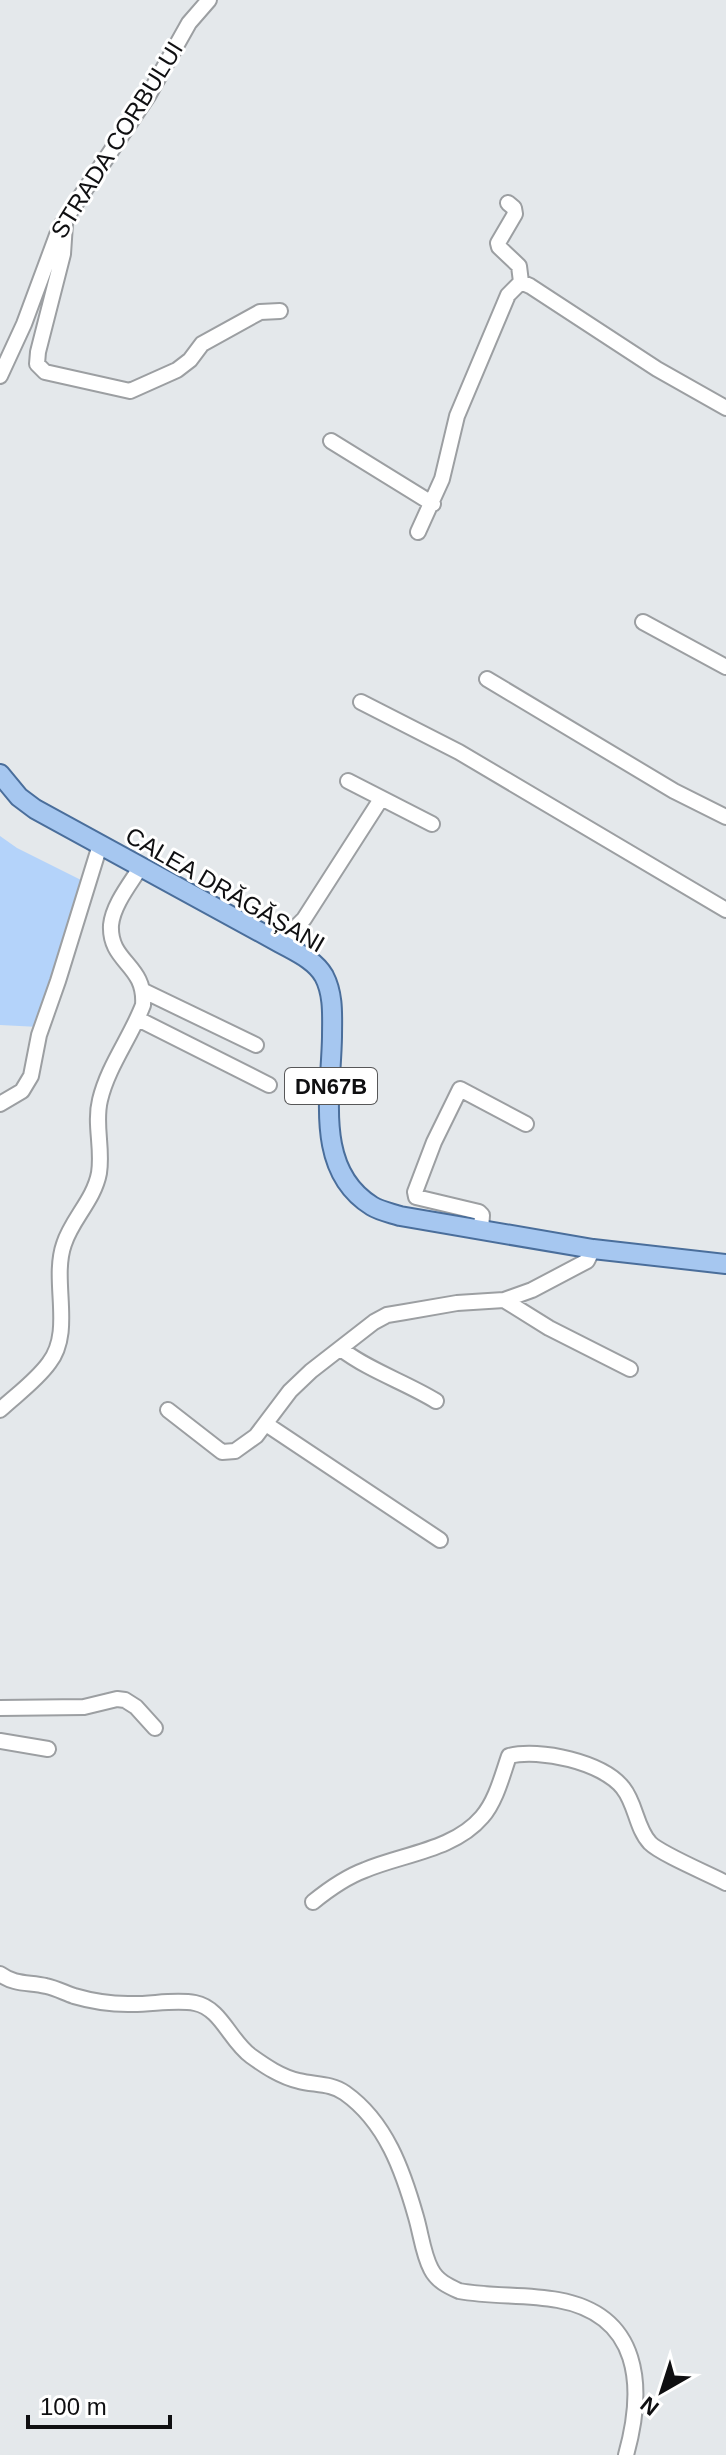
<svg xmlns="http://www.w3.org/2000/svg" width="726" height="2455" viewBox="0 0 726 2455" font-family="Helvetica,sans-serif">
  <style>
    .green { fill: #b4d3fa }
    .lines { fill: none; stroke-linecap: round; stroke-linejoin: round }
    .minor-casing { stroke: #9c9fa2; stroke-width: 18 }
    .major-casing { stroke: #4a6e9b; stroke-width: 22 }
    .minor { stroke: #fff; stroke-width: 14 }
    .major { stroke: #a6c7f0; stroke-width: 18 }
    .labels { text-anchor: middle; stroke-width: 6; stroke-linejoin: round; paint-order: stroke }
    .shield { fill: #fff; stroke: #575758; stroke-width: 2 }
    .shield-label { font-size: 22px; font-weight: bold; fill: #0f0f11 }
    .street-label { font-size: 24px; fill: #0f0f11; stroke: #fff }
  </style>
  <rect width="100%" height="100%" fill="#e4e8eb"/>
  <!-- green -->
  <path class="green" d="M0,836l17,12 66,33 -44,146 -39,-2z"/>
  <g class="lines">
    <defs>
      <path id="minor" d="M508,203l6,5 1,6 -17,29 1,4 20,19 2,16 9,4 127,83 69,39
        M65,224l-2,30 -25,98 -1,12 8,8 85,19 47,-21 13,-10 12,-16 58,-32 20,-1
        M0,376l24,-52 36,-97 88,-131 41,-73 20,-23
        M331,441l102,63
        M418,532l24,-53 15,-63 51,-121 13,-13
        M643,622l83,45
        M487,679l187,112 52,26
        M361,702l98,50 267,158
        M348,781l84,43
        M280,943l24,-24 77,-120
        M144,991l112,54
        M138,1019l131,66
        M0,1104l22,-13 9,-15 8,-41 19,-54 42,-136
        M481,1230l1,-15 -3,-3 -63,-15 -1,-5 19,-50 26,-53 66,35
        M504,1300l45,28 81,41
        M341,1349c29,22 64,33 95,52
        M0,1410c16,-15 36,-29 49,-47 25,-32 2,-82 15,-119 8,-25 30,-44 35,-71 4,-25 -5,-49 1,-73 8,-34 31,-63 43,-95 3,-41 -34,-42 -32,-80 2,-20 19,-41 29,-57
        M168,1410l54,42 13,-1 21,-15 34,-45 21,-20 63,-49 13,-7 18,-3 52,-9 47,-3 28,-10 55,-29 6,-12
        M266,1424l174,116
        M0,1708l84,-1 33,-8 8,1 11,7 19,21
        M0,1741l48,8
        M313,1902c16,-13 33,-25 52,-32 38,-16 89,-20 117,-53 14,-16 20,-41 27,-61 30,-8 94,6 114,32 13,16 13,40 27,55 11,11 59,31 76,40
        M0,1974c15,11 29,8 46,12 10,2 19,7 28,10 17,5 37,8 54,8 22,1 46,-5 67,-1 26,5 35,38 56,53 14,10 30,21 48,25 15,4 32,2 46,12 41,29 58,78 71,124 5,17 7,37 15,52 6,12 17,17 28,22 33,6 66,3 99,9 83,15 87,87 68,155"/>
      <path id="major" d="M0,774l19,23 16,12 245,134c16,9 35,17 44,33 10,19 8,41 8,61 -1,57 -18,133 40,169 8,5 19,7 28,10l193,33 133,15"/>
    </defs>
    <!-- minor casing -->
    <use href="#minor" class="minor-casing"/>
    <!-- major casing -->
    <use href="#major" class="major-casing"/>
    <!-- minor -->
    <use href="#minor" class="minor"/>
    <!-- major -->
    <use href="#major" class="major"/>
  </g>
  <g class="labels">
    <!-- shield labels -->
    <rect class="shield" x="285" y="1068" width="92" height="36" rx="6"/>
    <g class="shield-label">
      <text x="331" y="1094">DN67B</text>
    </g>
    <!-- street labels -->
    <g class="street-label">
      <text transform="translate(117 140) rotate(-58)" y="8">STRADA CORBULUI</text>
      <text transform="translate(225 890) rotate(30)" y="8">CALEA DRĂGĂȘANI</text>
    </g>
  </g>
  <!-- north arrow -->
  <g transform="translate(662 2391) rotate(219)" stroke="#ffffff" stroke-width="6" paint-order="stroke">
  <path d="M0-6L14 30L0 20L-14 30Z" fill="#0f0f11"/>
  <text y="-12" font-size="22" font-weight="bold" text-anchor="middle" fill="#0f0f11">N</text>
  </g>
  <!-- scale -->
  <path d="M28 2415v12h142v-12" fill="none" stroke="#0f0f11" stroke-width="4"/>
  <text x="40" y="2415" font-size="24" fill="#0f0f11" stroke="#ffffff" stroke-width="6" paint-order="stroke">100 m</text>
</svg>
